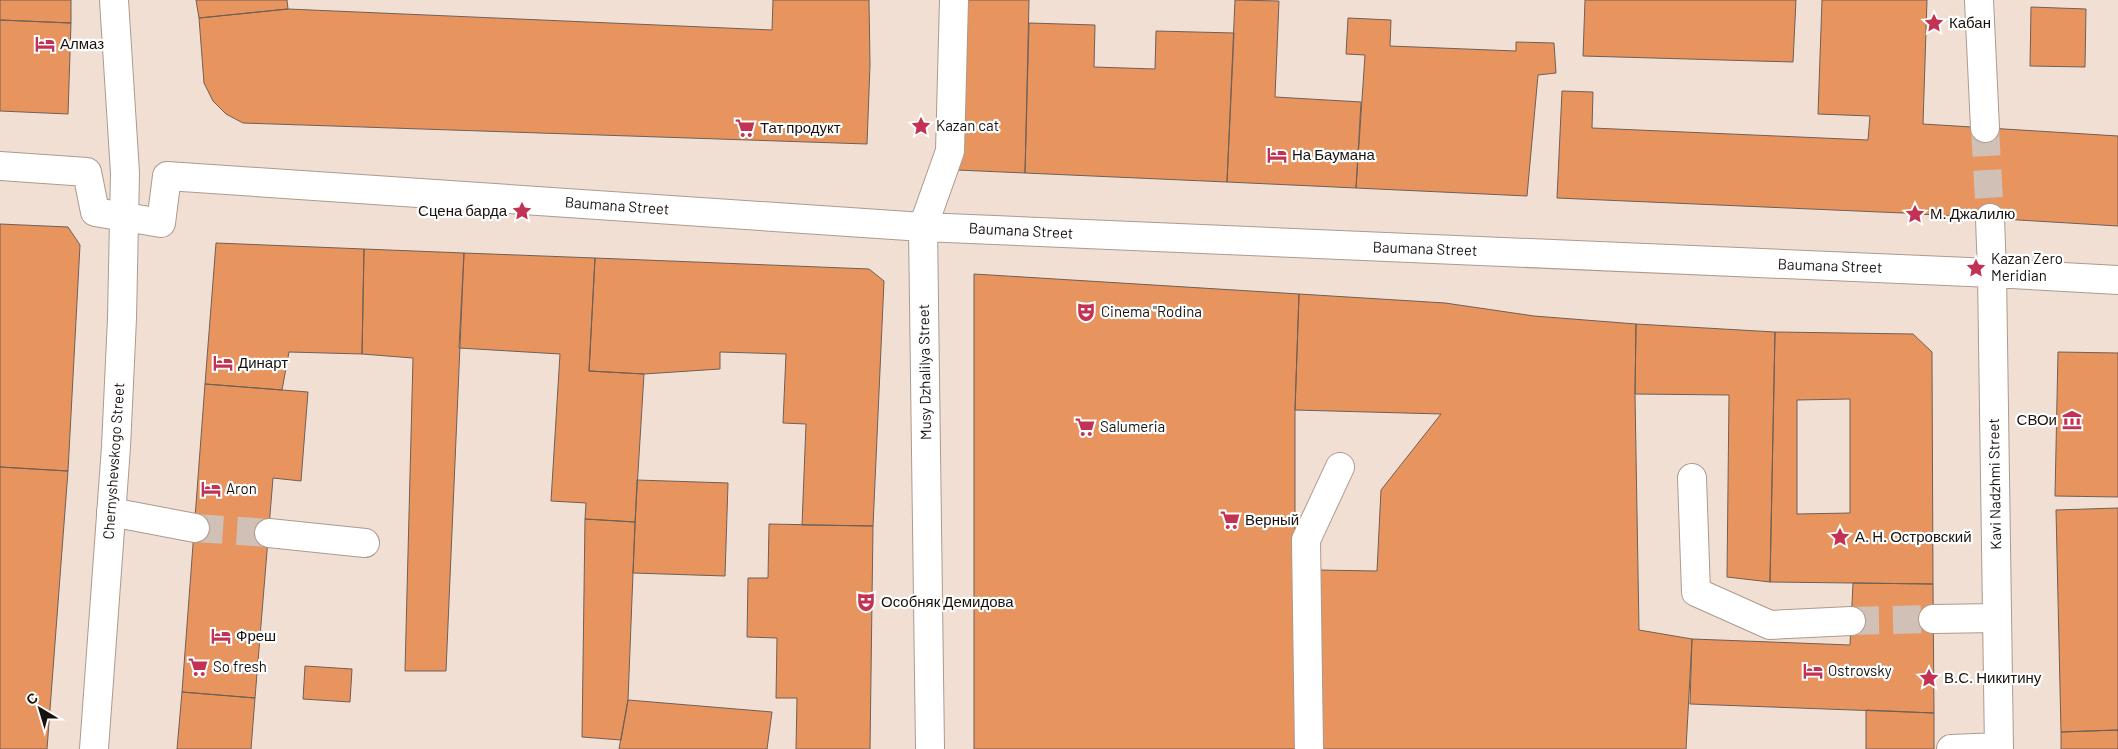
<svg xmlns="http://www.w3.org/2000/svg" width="2118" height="749" viewBox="0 0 2118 749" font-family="Barlow,sans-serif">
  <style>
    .building { fill: #e7945f; stroke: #705f56; fill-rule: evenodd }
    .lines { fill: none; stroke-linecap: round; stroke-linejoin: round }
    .minor-tunnel { stroke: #d1c0b6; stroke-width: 28; stroke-dasharray: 28 14; stroke-linecap: butt }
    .minor-casing { stroke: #ac9a8f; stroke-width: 30 }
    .major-casing { stroke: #ac9a8f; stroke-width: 30 }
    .minor { stroke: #fff; stroke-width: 28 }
    .major { stroke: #fff; stroke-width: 28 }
    .labels { text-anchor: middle; stroke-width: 4.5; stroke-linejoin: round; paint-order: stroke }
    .poi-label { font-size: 15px; fill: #18120e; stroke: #fff; text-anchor: start }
    .street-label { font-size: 15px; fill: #18120e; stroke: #fff }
  </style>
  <rect width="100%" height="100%" fill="#f2dfd4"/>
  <!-- building -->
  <path class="building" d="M0,0h71v23l-71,-3z
    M196,0h91l1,9 -89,9z
    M773,0h96l1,65 -3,79 -624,-21 -17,-9 -13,-13 -9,-18 -5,-65 89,-9 484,21z
    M962,0h67l-4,173 -68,-3z
    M1235,0l44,1 -4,96 86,5 -5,86 -129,-6z
    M1585,0h211l-3,62 -210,-6z
    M1822,0h105l-4,124 195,12v90l-215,-13 -346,-15 5,-107 31,1 -1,36 276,12 2,-24 -52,-2z
    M2031,7l55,2 -1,58 -55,-1z
    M1348,18l43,2 -1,26 126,5v-9l38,1 2,30 -18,2 -11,121 -171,-8 9,-133 -19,-1z
    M0,20l71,3 -3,91 -68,-3z
    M1029,23l66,2 -1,42 61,2 1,-38 78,2 -7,149 -202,-9z
    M0,224l68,3 12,18 -12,226 -68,-4z
    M216,243l148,6 -2,105 -73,-2 -7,38 -77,-6z
    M364,249l100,4 -18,418h-41l8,-313 -51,-4z
    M464,253l131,5 -6,113 55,3 -9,148 -50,-3 1,-16 -35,-2 9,-147 -101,-6z
    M595,258l274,11 15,12 -11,245 -71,-1 4,-101 -23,-1 3,-69 -66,-2v17l-76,5 -55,-3z
    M974,274l325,20 -4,116v339h-321z
    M1299,294l146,9 89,13 102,8 -1,70 4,236 53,9 -6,110h-370l2,-179 59,1 4,-81 60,-76 -146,-4z
    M1636,324l139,8 -5,250 -43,-5 2,-182 -94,-1z
    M1775,332l138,2 19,18 1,232 -163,-2zM1850,399v114l-53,1v-114z
    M2058,352l60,1v144l-63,-1z
    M205,384l103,8 -7,89 -28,-3 -18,220 -73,-6z
    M0,467l68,4 -21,278h-47z
    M637,480l91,3 -3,93 -92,-3z
    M2118,508v222l-57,2 -5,-222z
    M585,519l50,3 -7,178 -7,40 -39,-3z
    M769,524l104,2 -3,223h-74l1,-51h-21l1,-60 -30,-1 1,-59h20z
    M1853,583l80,1 1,129 -244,-9 2,-65 158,6z
    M305,666l47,3 -2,33 -47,-3z
    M182,692l73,6 -4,51h-74z
    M628,700l144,12 -5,37h-148z
    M1866,710l68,3v36h-68z
    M2118,730v19h-57v-17z"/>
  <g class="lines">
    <!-- minor-tunnel -->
    <path class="minor-tunnel" d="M1985,128l5,90
      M195,528l74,5
      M1851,621l82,-2"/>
    <defs>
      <path id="minor" d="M1979,0l6,128
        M0,166l87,6 8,40 66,11 6,-47 756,51 1069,46 126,7
        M1990,218l2,55 7,476
        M1692,478l4,114 74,33 81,-4
        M111,512l84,16
        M269,533l96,10
        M1933,619l64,-1
        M930,749l-7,-522 27,-76 4,-151
        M1309,749l-3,-209 34,-73
        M1951,749l48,-2"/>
      <path id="major" d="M94,749l22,-302 6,-129 3,-145 -11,-173"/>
    </defs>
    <!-- minor casing -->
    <use href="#minor" class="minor-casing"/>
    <!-- major casing -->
    <use href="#major" class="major-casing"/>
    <!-- minor -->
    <use href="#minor" class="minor"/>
    <!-- major -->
    <use href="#major" class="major"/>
  </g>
  <!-- icons -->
  <defs>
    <symbol id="sight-bare" viewBox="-9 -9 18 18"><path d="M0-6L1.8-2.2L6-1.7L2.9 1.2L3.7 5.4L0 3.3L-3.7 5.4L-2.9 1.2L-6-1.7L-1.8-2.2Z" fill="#c23254" stroke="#fff" stroke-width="2.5" paint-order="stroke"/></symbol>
    <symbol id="hotel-bare" viewBox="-9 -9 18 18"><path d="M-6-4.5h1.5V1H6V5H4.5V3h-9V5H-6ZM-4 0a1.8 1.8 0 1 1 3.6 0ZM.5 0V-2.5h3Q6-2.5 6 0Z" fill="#c23254" stroke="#fff" stroke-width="2.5" paint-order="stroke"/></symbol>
    <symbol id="supermarket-bare" viewBox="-9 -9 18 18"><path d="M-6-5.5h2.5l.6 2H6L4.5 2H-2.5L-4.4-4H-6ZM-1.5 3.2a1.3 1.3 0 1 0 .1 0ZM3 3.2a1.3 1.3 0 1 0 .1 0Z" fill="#c23254" stroke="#fff" stroke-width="2.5" paint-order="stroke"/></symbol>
    <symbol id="theatre-bare" viewBox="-9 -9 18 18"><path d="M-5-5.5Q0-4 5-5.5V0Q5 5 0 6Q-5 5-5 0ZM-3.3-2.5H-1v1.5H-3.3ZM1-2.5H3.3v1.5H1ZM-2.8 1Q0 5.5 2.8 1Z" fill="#c23254" stroke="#fff" stroke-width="2.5" paint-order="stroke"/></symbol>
    <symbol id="museum-bare" viewBox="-9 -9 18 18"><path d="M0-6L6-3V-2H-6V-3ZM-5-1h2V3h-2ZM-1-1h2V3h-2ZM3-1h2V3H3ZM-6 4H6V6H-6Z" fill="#c23254" stroke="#fff" stroke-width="2.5" paint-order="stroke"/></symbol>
  </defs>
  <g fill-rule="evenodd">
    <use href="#sight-bare" x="1920" y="9" width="28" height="28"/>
    <use href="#hotel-bare" x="31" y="30" width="28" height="28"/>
    <use href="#sight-bare" x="907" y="112" width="28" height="28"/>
    <use href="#supermarket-bare" x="731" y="114" width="28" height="28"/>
    <use href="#hotel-bare" x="1263" y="141" width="28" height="28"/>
    <use href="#sight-bare" x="508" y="197" width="28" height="28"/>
    <use href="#sight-bare" x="1901" y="200" width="28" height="28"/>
    <use href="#sight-bare" x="1962" y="254" width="28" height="28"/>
    <use href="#theatre-bare" x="1072" y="298" width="28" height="28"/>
    <use href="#hotel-bare" x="209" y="349" width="28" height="28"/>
    <use href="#museum-bare" x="2058" y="406" width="28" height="28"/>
    <use href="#supermarket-bare" x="1071" y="413" width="28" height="28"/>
    <use href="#hotel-bare" x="197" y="475" width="28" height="28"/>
    <use href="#supermarket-bare" x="1216" y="506" width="28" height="28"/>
    <use href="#sight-bare" x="1826" y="523" width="28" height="28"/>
    <use href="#theatre-bare" x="852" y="588" width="28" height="28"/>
    <use href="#hotel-bare" x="207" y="622" width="28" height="28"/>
    <use href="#supermarket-bare" x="184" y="653" width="28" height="28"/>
    <use href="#hotel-bare" x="1799" y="657" width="28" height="28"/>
    <use href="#sight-bare" x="1915" y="664" width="28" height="28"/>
  </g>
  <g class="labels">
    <!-- poi labels -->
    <g class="poi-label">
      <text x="1949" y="28">Кабан</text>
      <text x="60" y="49">Алмаз</text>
      <text x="936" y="131">Kazan cat</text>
      <text x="760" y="133">Тат продукт</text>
      <text x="1292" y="160">На Баумана</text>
      <text x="507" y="216" text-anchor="end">Сцена барда</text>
      <text x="1930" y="219">М. Джалилю</text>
      <text x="1991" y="264">Kazan Zero<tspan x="1991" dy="17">Meridian</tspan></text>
      <text x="1101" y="317">Cinema "Rodina</text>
      <text x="238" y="368">Динарт</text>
      <text x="2057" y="425" text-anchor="end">СВОи</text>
      <text x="1100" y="432">Salumeria</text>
      <text x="226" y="494">Aron</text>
      <text x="1245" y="525">Верный</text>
      <text x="1855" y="542">А. Н. Островский</text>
      <text x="881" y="607">Особняк Демидова</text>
      <text x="236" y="641">Фреш</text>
      <text x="213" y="672">So fresh</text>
      <text x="1828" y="676">Ostrovsky</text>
      <text x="1944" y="683">В.С. Никитину</text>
    </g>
    <!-- street labels -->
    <g class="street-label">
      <text transform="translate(617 206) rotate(4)" y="5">Baumana Street</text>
      <text transform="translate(1021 231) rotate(3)" y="5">Baumana Street</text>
      <text transform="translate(1425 249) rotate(2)" y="5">Baumana Street</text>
      <text transform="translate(1830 266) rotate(2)" y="5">Baumana Street</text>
      <text transform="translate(925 372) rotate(-91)" y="5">Musy Dzhalilya Street</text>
      <text transform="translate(114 461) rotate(-86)" y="5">Chernyshevskogo Street</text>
      <text transform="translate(1995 484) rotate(-91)" y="5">Kavi Nadzhmi Street</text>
    </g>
  </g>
  <!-- north arrow -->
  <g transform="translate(40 709) rotate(322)" stroke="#ffffff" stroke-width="4" paint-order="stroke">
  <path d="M0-4L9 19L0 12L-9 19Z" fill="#18120e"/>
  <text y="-8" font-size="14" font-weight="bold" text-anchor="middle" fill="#18120e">С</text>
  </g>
</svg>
